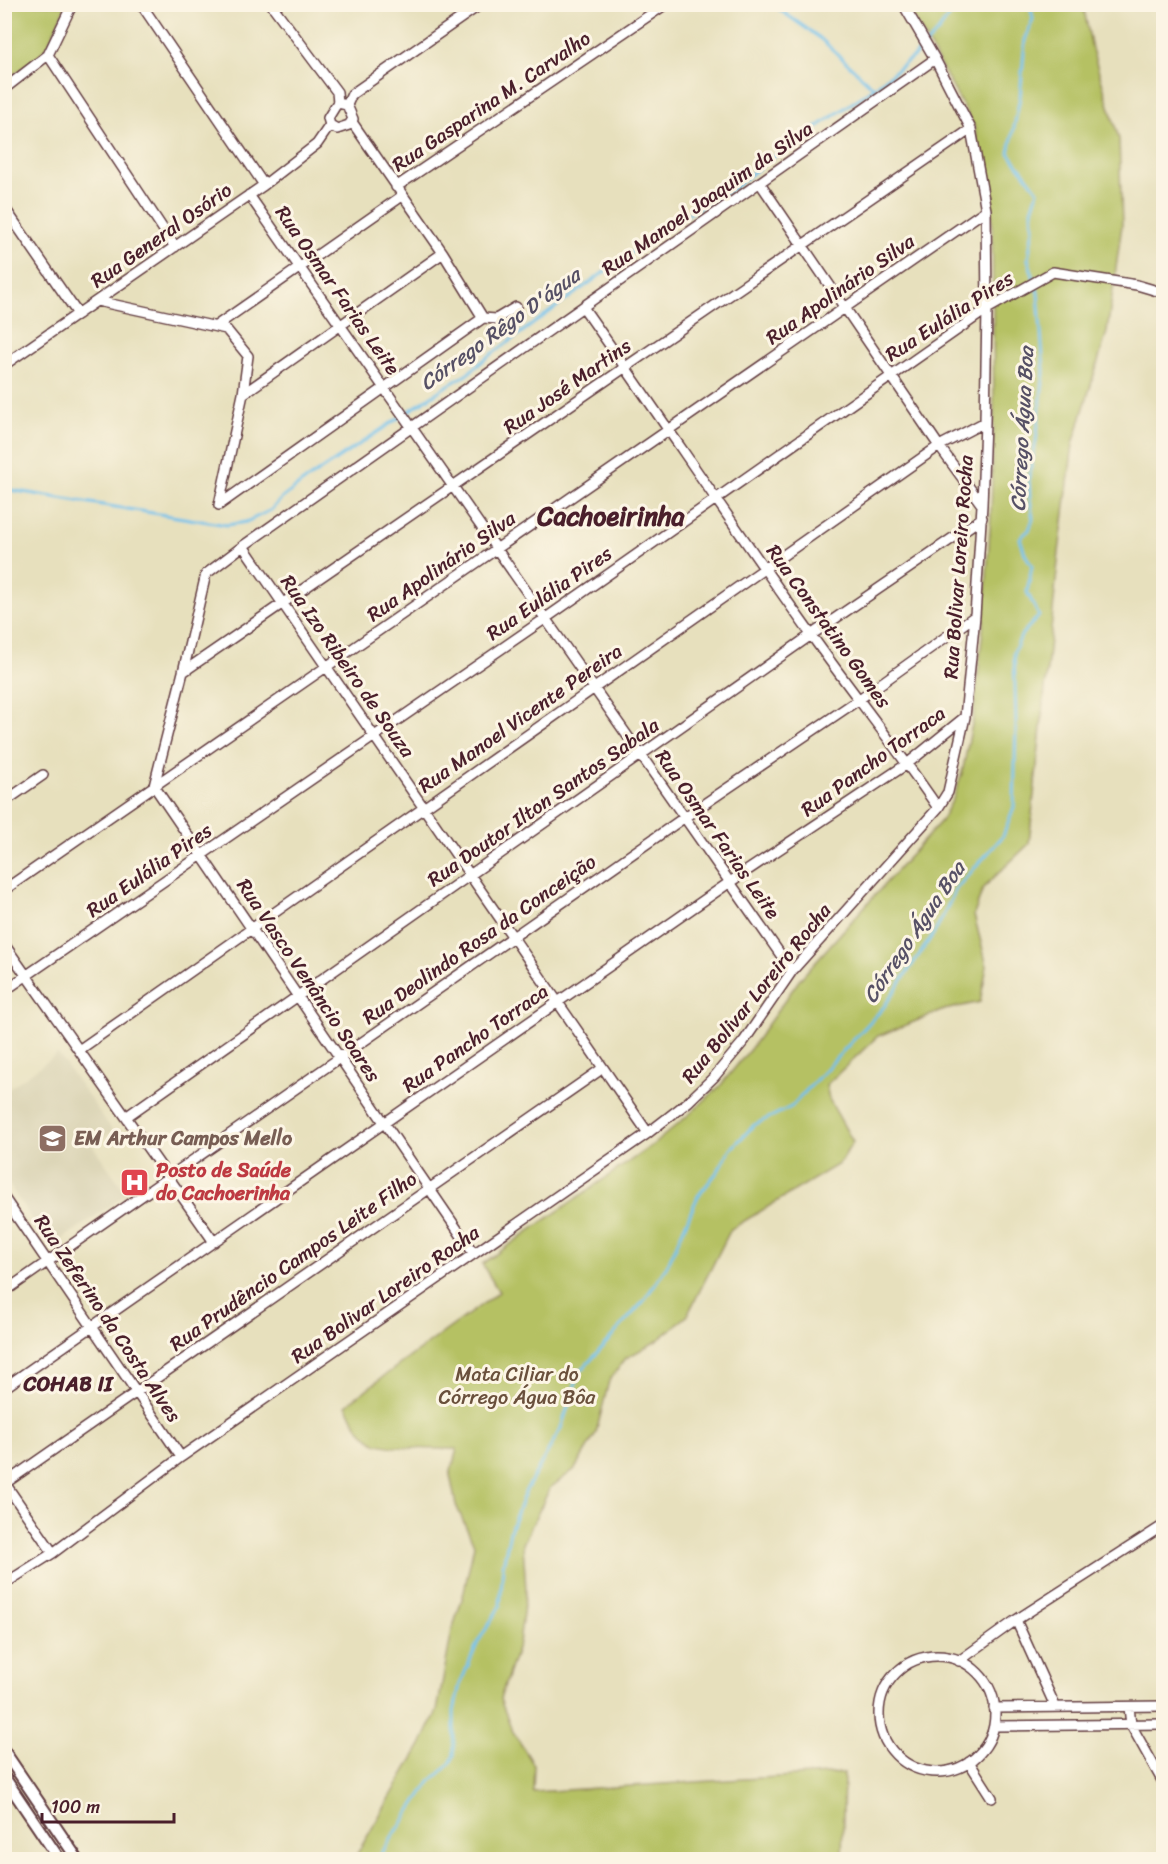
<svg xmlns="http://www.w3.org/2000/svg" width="1168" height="1864" viewBox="0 0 1168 1864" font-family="Sriracha,sans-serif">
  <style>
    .built { fill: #d8d1b1 }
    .green { fill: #b5c163; stroke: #807047; stroke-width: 1.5 }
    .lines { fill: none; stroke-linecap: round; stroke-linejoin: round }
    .stream { stroke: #71c1ec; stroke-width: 3 }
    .minor-casing { stroke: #623c41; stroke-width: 12 }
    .tertiary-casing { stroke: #623c41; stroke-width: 14 }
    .minor { stroke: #fff; stroke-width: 9 }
    .tertiary { stroke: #fff; stroke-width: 10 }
    .labels { text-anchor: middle; stroke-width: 6; stroke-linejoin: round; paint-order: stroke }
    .street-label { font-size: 20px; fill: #4a1f2b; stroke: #fcf5e5 }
    .education-label { font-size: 20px; font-weight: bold; fill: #785e54; stroke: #fcf5e5; text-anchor: start }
    .health-label { font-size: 20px; font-weight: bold; fill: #be3a42; stroke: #fcf5e5; text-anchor: start }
    .park-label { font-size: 20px; fill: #6a503c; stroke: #fcf5e5 }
    .water-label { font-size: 21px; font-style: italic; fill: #565065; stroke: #fcf5e5 }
    .neighbourhood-label { font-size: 21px; font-weight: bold; fill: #4a1f2b; stroke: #fcf5e5 }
    .district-label { font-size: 26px; font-weight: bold; fill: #4a1f2b; stroke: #fcf5e5 }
  </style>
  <rect width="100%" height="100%" fill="#fcf5e5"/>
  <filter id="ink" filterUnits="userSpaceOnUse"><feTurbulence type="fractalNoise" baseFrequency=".0167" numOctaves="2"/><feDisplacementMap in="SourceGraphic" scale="12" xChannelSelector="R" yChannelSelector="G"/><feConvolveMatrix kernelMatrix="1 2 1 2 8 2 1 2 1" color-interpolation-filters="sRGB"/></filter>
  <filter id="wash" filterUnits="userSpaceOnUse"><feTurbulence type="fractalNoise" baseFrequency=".008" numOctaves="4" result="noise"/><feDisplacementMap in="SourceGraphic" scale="24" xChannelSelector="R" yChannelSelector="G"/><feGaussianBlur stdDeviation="1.35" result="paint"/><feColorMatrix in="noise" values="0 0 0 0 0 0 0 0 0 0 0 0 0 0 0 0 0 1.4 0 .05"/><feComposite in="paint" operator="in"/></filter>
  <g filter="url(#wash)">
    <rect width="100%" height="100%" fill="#e7e0bd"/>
    <!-- built -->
    <path class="built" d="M58,1054l55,77 -21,14 35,49 -76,53 -46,-68 -1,-87z"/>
    <!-- green -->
    <path class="green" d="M5,4l61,1 -18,40 -9,11 -34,25z
      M907,5h176l9,44 27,90 3,86 -15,107 -34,112 -14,108 -30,292 -46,44 -9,27 13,51 -7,36 -36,8 -66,26 -52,49 3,14 24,43 -14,22 -108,65 -44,87 -30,25 -31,17 -17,23 -13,52 -21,36 -25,19 -27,56 3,46 -7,53 -19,56 12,31 22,35 -1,27 311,-19 -2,86h-488l67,-114 16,-34 15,-81 11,-34 11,-51 -18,-40 -6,-30 7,-26c-15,0 -73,0 -83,-7 -14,-9 -21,-23 -28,-37l50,-38 103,-75 -17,-28 172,-120 39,-33 27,-25 31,-38 49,-69 141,-158 12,-22 9,-26 11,-53 11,-100 7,-106 3,-99 -2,-208 -18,-81z"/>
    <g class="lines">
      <!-- stream -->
      <path class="stream" d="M780,10l40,28 54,50
        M4,489l223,36 19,-3 25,-12 10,-11 22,-17 142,-95 21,-12 19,-16 181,-132 68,-39 32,-26 108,-74 41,-33 22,-22 21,-29
        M380,1860l1,-6 49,-72 20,-18 4,-9v-44l6,-27 18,-42 22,-36 3,-40 7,-35 15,-39 36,-64 18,-55 64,-71 24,-36 31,-70 20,-25 12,-21 24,-25 37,-18 92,-99 53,-78 20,-41 47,-53 11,-29 2,-84 -2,-71 8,-18 17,-18 -12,-24 5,-26 -7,-12 -5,-16 9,-8 4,-11 -3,-20 -1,-21 7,-37 8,-69 -6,-79 -10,-34 5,-30 -1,-19 6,-19 -29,-38 11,-56 5,-57 8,-21 -3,-15"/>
    </g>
  </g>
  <g filter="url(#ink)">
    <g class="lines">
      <defs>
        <path id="minor" d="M141,4l123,181
          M271,4l66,88 1,11
          M48,55l127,192
          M4,89l44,-34 22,-46 4,-5
          M338,103l9,2 6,14 -4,6 -12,4 -7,-4 -2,-7 8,-13z
          M347,105l5,-11 129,-90
          M352,122l91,131 40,65
          M760,183l179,263 43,59
          M396,187l270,-183
          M249,195l543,776
          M4,207l74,107
          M97,301l129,28 22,27 -5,38 -24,111
          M583,307c77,109 151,220 229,329 41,58 86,113 126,172
          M483,318l13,1 20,-12
          M216,326l186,-130
          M4,365l260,-180 53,-41 13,-19
          M243,394l200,-141
          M219,505l264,-187
          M243,546l405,587
          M183,672l788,-543
          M4,802l39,-27
          M4,890l982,-680
          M4,944l210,298
          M4,991l542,-373 441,-309 66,-37 84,13 27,8
          M79,1050l860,-604 46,-24
          M126,1117l685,-482 171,-117
          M4,1198l177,259
          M474,1254l-320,-468 29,-114 23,-98 37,-28 692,-487
          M4,1292l681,-475 173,-117 117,-84
          M4,1388l726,-506 177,-118 58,-47
          M4,1482l49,71
          M4,1484l599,-416
          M4,1584l49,-31 128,-96 467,-324 40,-31 26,-25 30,-36 48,-70 146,-163 10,-16 17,-75 10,-101 7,-111 3,-83 2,-113 -1,-99 -15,-81 -36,-70 -32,-55
          M1016,1620l39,86
          M879 1714a58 58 0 1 1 116 0a58 58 0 1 1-116 0Z
          M959,1661l57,-41 148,-95
          M1129,1707l2,18 32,57
          M994,1708l170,-2
          M994,1726l170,-2
          M969,1762l23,36"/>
        <path id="tertiary" d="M4,1751l74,109
          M4,1777l56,83"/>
      </defs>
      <!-- minor casing -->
      <use href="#minor" class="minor-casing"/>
      <!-- tertiary casing -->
      <use href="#tertiary" class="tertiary-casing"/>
      <!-- minor -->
      <use href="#minor" class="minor"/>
      <!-- tertiary -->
      <use href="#tertiary" class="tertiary"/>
    </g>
  </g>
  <!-- icons -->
  <defs>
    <symbol id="school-square" viewBox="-11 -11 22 22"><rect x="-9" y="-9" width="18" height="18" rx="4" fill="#8d6e63" stroke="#fcf5e5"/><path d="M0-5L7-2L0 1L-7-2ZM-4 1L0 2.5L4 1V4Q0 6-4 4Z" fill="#fff"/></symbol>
    <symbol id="hospital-square" viewBox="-11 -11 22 22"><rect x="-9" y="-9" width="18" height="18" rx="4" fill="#e0444e" stroke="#fcf5e5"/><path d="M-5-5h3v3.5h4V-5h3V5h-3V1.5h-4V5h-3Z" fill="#fff"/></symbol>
  </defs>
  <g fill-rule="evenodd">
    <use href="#school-square" x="36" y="1122" width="33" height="33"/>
    <use href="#hospital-square" x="118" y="1166" width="33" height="33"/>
  </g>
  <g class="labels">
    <!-- street labels -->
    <g class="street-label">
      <text transform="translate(491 101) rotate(-34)" y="7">Rua Gasparina M. Carvalho</text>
      <text transform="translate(707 198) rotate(-35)" y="7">Rua Manoel Joaquim da Silva</text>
      <text transform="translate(161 235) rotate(-35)" y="7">Rua General Osório</text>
      <text transform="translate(840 289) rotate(-35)" y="7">Rua Apolinário Silva</text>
      <text transform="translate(338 290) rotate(55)" y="7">Rua Osmar Farias Leite</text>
      <text transform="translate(949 316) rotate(-33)" y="7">Rua Eulália Pires</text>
      <text transform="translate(567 386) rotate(-35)" y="7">Rua José Martins</text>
      <text transform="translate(441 566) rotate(-35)" y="7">Rua Apolinário Silva</text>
      <text transform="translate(958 567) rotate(-86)" y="7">Rua Bolivar Loreiro Rocha</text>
      <text transform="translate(549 593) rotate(-35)" y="7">Rua Eulália Pires</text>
      <text transform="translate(829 626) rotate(54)" y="7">Rua Constatino Gomes</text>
      <text transform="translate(348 666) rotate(55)" y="7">Rua Izo Ribeiro de Souza</text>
      <text transform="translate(520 718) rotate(-35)" y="7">Rua Manoel Vicente Pereira</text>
      <text transform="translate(873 761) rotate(-36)" y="7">Rua Pancho Torraca</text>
      <text transform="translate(543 802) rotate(-35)" y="7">Rua Doutor Ilton Santos Sabala</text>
      <text transform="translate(718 834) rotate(55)" y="7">Rua Osmar Farias Leite</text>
      <text transform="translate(149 870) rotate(-35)" y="7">Rua Eulália Pires</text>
      <text transform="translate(479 939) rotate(-35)" y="7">Rua Deolindo Rosa da Conceição</text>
      <text transform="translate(309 980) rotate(56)" y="7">Rua Vasco Venâncio Soares</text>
      <text transform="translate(756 993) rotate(-51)" y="7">Rua Bolivar Loreiro Rocha</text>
      <text transform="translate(475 1038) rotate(-35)" y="7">Rua Pancho Torraca</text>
      <text transform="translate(293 1261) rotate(-35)" y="7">Rua Prudêncio Campos Leite Filho</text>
      <text transform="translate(385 1294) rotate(-35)" y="7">Rua Bolivar Loreiro Rocha</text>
      <text transform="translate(108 1318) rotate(56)" y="7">Rua Zeferino da Costa Alves</text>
    </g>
    <!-- education labels -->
    <g class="education-label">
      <text x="74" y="1145">EM Arthur Campos Mello</text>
    </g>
    <!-- health labels -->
    <g class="health-label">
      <text x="156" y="1177">Posto de Saúde<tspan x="156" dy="23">do Cachoerinha</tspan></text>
    </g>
    <!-- park labels -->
    <g class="park-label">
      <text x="517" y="1381">Mata Ciliar do<tspan x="517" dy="23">Córrego Água Bôa</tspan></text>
    </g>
    <!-- water labels -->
    <g class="water-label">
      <text transform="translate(500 329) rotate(-36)" y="7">Córrego Rêgo D'água</text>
      <text transform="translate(1022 429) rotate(-87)" y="7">Córrego Água Boa</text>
      <text transform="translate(914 932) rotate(-56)" y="7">Córrego Água Boa</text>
    </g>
    <!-- neighbourhood labels -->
    <g class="neighbourhood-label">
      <text x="68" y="1391">COHAB II</text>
    </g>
    <!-- district labels -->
    <g class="district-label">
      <text x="611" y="525">Cachoeirinha</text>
    </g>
  </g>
  <!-- margin -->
  <rect width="1168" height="1864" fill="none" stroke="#fcf5e5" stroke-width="24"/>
  <!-- scale -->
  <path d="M42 1813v9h132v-9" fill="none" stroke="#4a1f2b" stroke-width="3"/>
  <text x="51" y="1813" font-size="18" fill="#4a1f2b" stroke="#fcf5e5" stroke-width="4.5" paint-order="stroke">100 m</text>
</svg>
